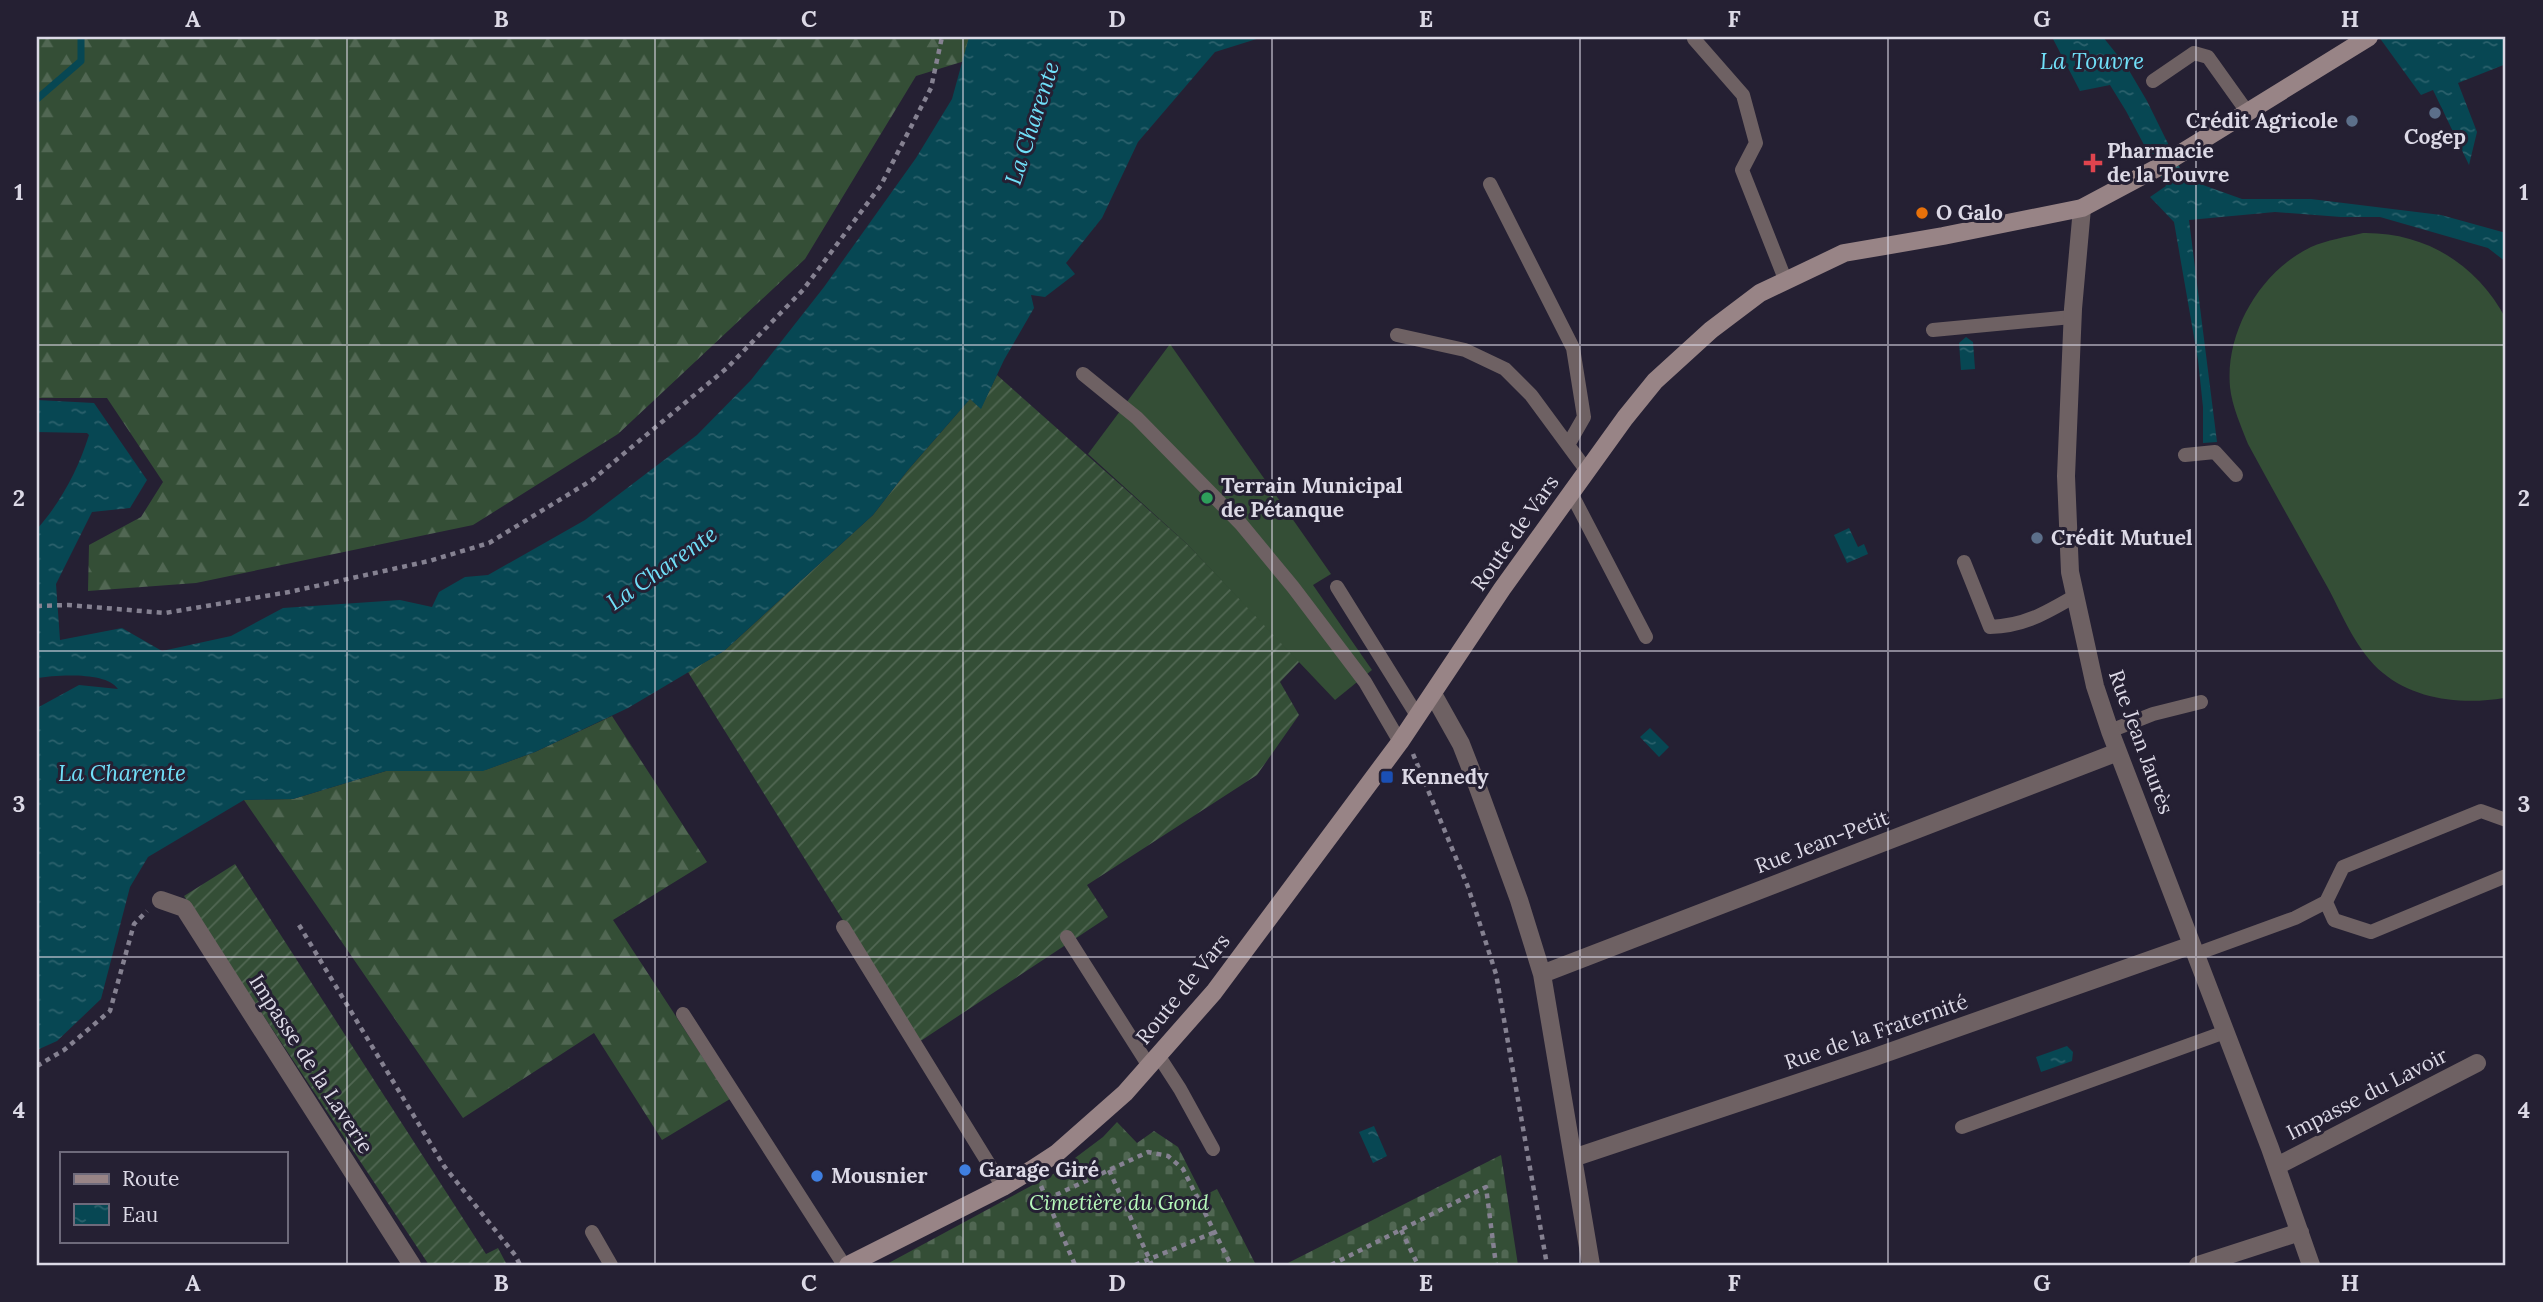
<svg xmlns="http://www.w3.org/2000/svg" width="2543" height="1302" viewBox="0 0 2543 1302" font-family="Lora,serif">
  <style>
    .forest { fill: url(#forest-firs) }
    .cemetery { fill: url(#cemetery-stones) }
    .garden { fill: url(#garden-furrows) }
    .pitch { fill: #344e36 }
    .water { fill: url(#water-ripples) }
    .lines { fill: none; stroke-linecap: round; stroke-linejoin: round }
    .stream { stroke: #074753; stroke-width: 7 }
    .path { stroke: #858191; stroke-width: 4.5; stroke-dasharray: 5 5; stroke-linecap: butt }
    .lane { stroke: #6e6163; stroke-width: 14 }
    .street { stroke: #6e6163; stroke-width: 18 }
    .secondary { stroke: #988486; stroke-width: 18 }
    .grid { fill: none; stroke: #dcd9e6; stroke-width: 2; stroke-opacity: 0.55 }
    .service-dot { fill: #5c6f8a; stroke: #252033; stroke-width: 2.5 }
    .health-dot { fill: #e0444e; stroke: #252033; stroke-width: 2.5 }
    .food-dot { fill: #e8710a; stroke: #252033; stroke-width: 2.5 }
    .leisure-dot { fill: #2e9e5b; stroke: #252033; stroke-width: 2.5 }
    .transit-dot { fill: #1a4fb4; stroke: #252033; stroke-width: 2.5 }
    .shop-dot { fill: #3f7fe0; stroke: #252033; stroke-width: 2.5 }
    .labels { text-anchor: middle; stroke-width: 6; stroke-linejoin: round; paint-order: stroke }
    .poi-label { font-size: 21px; font-weight: bold; fill: #dcd9e6; stroke: #252033; text-anchor: start }
    .street-label { font-size: 21px; fill: #dcd9e6; stroke: #252033 }
    .park-label { font-size: 21px; font-style: italic; fill: #b5f7b9; stroke: #252033 }
    .water-label { font-size: 23px; font-style: italic; fill: #70dff8; stroke: #252033 }
    .neatline { fill: none; stroke: #dcd9e6; stroke-width: 2.5 }
    .grid-label { font-size: 23px; text-anchor: middle; font-weight: bold; fill: #dcd9e6 }
  </style>
  <defs>
    <pattern id="forest-firs" width="22" height="20" patternUnits="userSpaceOnUse" patternTransform="scale(1.75)"><rect width="22" height="20" fill="#344e36"/><path d="M5 1l3.5 6h-7zM16 11l3.5 6h-7z" fill="#516753"/></pattern>
    <pattern id="cemetery-stones" width="16" height="16" patternUnits="userSpaceOnUse" patternTransform="scale(1.75)"><rect width="16" height="16" fill="#344e36"/><path d="M2 7V4a2 2 0 0 1 4 0v3zM10 15v-3a2 2 0 0 1 4 0v3z" fill="#516753"/></pattern>
    <pattern id="garden-furrows" width="10" height="10" patternUnits="userSpaceOnUse" patternTransform="scale(1.75)"><rect width="10" height="10" fill="#344e36"/><path d="M-1 1l2-2M0 10L10 0M9 11l2-2" fill="none" stroke="#516753"/></pattern>
    <pattern id="water-ripples" width="26" height="14" patternUnits="userSpaceOnUse" patternTransform="scale(1.75)"><rect width="26" height="14" fill="#074753"/><path d="M2 4q2-2 4 0t4 0M15 11q2-2 4 0t4 0" fill="none" stroke="#2b616c"/></pattern>
  </defs>
  <rect width="100%" height="100%" fill="#252033"/>
  <!-- forest -->
  <path class="forest" d="M37,37h1005l-126,39 -111,183 -187,175 -145,91 -277,58 -108,8 1,-46 52,-28 22,-35 -56,-84h-70z
    M612,716l95,146 -94,58 117,179 -68,41 -68,-107 -131,85 -219,-318 49,-1 93,-28 99,-1 50,-18z"/>
  <!-- cemetery -->
  <path class="cemetery" d="M1117,1122l20,21 17,-12 24,16 25,49 14,-7 39,76h-371l170,-92 48,-36z
    M1501,1155l17,110h-234z"/>
  <!-- garden -->
  <path class="garden" d="M997,375l189,168 114,118 -20,21 19,33 -42,60 -170,110 21,32 -189,125 -231,-370 36,-21 149,-136 35,-45 62,-71 11,9z
    M235,864l251,390 12,-6 9,17h-78l-245,-369z"/>
  <!-- pitch -->
  <path class="pitch" d="M2363,233c62,-1 114,31 143,86v378l-2,1c-40,7 -89,2 -121,-25 -26,-21 -40,-57 -55,-85 -27,-48 -54,-96 -80,-144 -7,-18 -16,-38 -18,-57 -5,-56 31,-116 81,-140 16,-7 35,-10 52,-14z
    M1170,344l161,230 -18,11 59,85 -37,30 -149,-157 -98,-89z"/>
  <!-- water -->
  <path class="water" d="M969,37h294l-48,15 -77,90 -36,76 -36,45 9,11 -30,23 -14,-2 3,13 -30,52 -23,49 -11,-10 -62,71 -35,45 -149,136 -96,57 -93,44 -52,19h-97l-93,28 -49,1 -96,57 -18,30 -29,112 -44,42 -20,9v-342l42,-23 39,4c-11,-18 -63,-14 -81,-11v-149c24,-27 41,-59 52,-94l-2,-2 -50,-1v-32l57,3 53,77 -17,28 -38,4 -36,72 4,56 62,-12 40,23 69,-15 52,-28 117,-8 32,7 7,-15 26,-15 23,-2 97,-55 112,-85 54,-55 73,-93 92,-129 36,-59z
    M2052,37h51l24,30 20,34 36,73 20,11 39,14h69l130,16 65,18v29l-18,-14 -108,-31h-39l-66,-5 -86,8 28,222 -14,1v-36l-5,-47 -24,-138 -24,-25 16,-11 -40,-75 -16,-26 -30,6z
    M2379,37h127v27l-48,19 19,49 -8,33 -36,-75 -12,5z
    M1966,337l7,5 2,27 -14,1 -2,-27z
    M1849,528l9,19 6,-3 4,10 -21,9 -13,-28z
    M1650,728l19,19 -10,10 -19,-20z
    M2067,1046l6,6 -1,9 -31,11 -5,-15z
    M1374,1126l13,30 -14,7 -14,-31z"/>
  <g class="lines">
    <!-- stream -->
    <path class="stream" d="M37,99l44,-38v-24"/>
    <!-- path -->
    <path class="path" d="M37,606l31,-1 97,8 124,-21 140,-31 60,-18 103,-63 135,-112 76,-78 78,-105 50,-97 11,-51
      M1413,754l55,133 28,87 51,291
      M299,925l145,241 71,89 5,10
      M37,1066l27,-16 46,-39 24,-87 13,-13
      M1109,1170l43,95
      M1041,1186l34,79
      M1047,1199l101,-47 20,4 15,13 48,96
      M1401,1230l17,35
      M1135,1265l80,-33
      M1331,1265l155,-78 10,78"/>
    <!-- lane -->
    <path class="lane" d="M1694,39l49,56 13,48 -14,27 43,109
      M2153,81l41,-28 14,4 40,56
      M1490,184l83,164 11,69 -16,28
      M1933,330l139,-13
      M1397,335l68,15 40,19 26,26 56,76
      M1083,374l54,44 104,106 52,63 72,95 35,60
      M2185,455l30,-3 21,23
      M1571,493l75,144
      M1964,562l26,65c34,-1 56,-14 85,-31
      M1337,587l81,130
      M2110,731l43,-17 48,-12
      M2326,902l8,18 37,12 135,-56
      M843,927l160,260
      M1067,937l82,129
      M2196,954l99,-36 31,-16 17,-35 138,-56 25,9
      M683,1014l161,251
      M1158,1055l22,34 33,60
      M1962,1127l263,-95
      M592,1232l19,33"/>
    <!-- street -->
    <path class="street" d="M2082,208l-9,101 -7,167 4,96 25,114 15,45 160,417 41,117
      M1433,694l28,50 16,41 42,115 23,74 49,291
      M161,900l23,8 228,357
      M1542,974l576,-222
      M1573,1158l302,-101 317,-112
      M2277,1166l200,-103
      M2198,1265l102,-33"/>
    <!-- secondary -->
    <path class="secondary" d="M848,1265l155,-78 28,-17 26,-17 68,-60 89,-101 186,-250 102,-153 123,-171 30,-37 56,-51 49,-37 84,-40 99,-17 139,-28 75,-40 212,-131"/>
  </g>
  <!-- grid -->
  <path class="grid" d="M347,37v1228M655,37v1228M963,37v1228M1272,37v1228M1580,37v1228M1888,37v1228M2196,37v1228M37,345h2469M37,651h2469M37,957h2469"/>
  <!-- markers -->
  <g class="service-dot">
    <circle cx="2435" cy="113" r="7"/>
    <circle cx="2352" cy="121" r="7"/>
    <circle cx="2037" cy="538" r="7"/>
  </g>
  <path class="health-dot" d="M2089.5 152.5h7v7h7v7h-7v7h-7v-7h-7v-7h7z"/>
  <circle class="food-dot" cx="1922" cy="213" r="7"/>
  <circle class="leisure-dot" cx="1207" cy="498" r="7"/>
  <rect class="transit-dot" x="1380" y="770" width="14" height="14" rx="3.5"/>
  <g class="shop-dot">
    <circle cx="965" cy="1170" r="7"/>
    <circle cx="817" cy="1176" r="7"/>
  </g>
  <g class="labels">
    <!-- poi labels -->
    <g class="poi-label">
      <text x="2338" y="128" text-anchor="end">Crédit Agricole</text>
      <text x="2435" y="144" text-anchor="middle">Cogep</text>
      <text x="2107" y="158">Pharmacie<tspan x="2107" dy="24">de la Touvre</tspan></text>
      <text x="1936" y="220">O Galo</text>
      <text x="1221" y="493">Terrain Municipal<tspan x="1221" dy="24">de Pétanque</tspan></text>
      <text x="2051" y="545">Crédit Mutuel</text>
      <text x="1401" y="784">Kennedy</text>
      <text x="979" y="1177">Garage Giré</text>
      <text x="831" y="1183">Mousnier</text>
    </g>
    <!-- street labels -->
    <g class="street-label">
      <text transform="translate(1515 533) rotate(-55)" y="7">Route de Vars</text>
      <text transform="translate(2141 742) rotate(70)" y="7">Rue Jean Jaurès</text>
      <text transform="translate(1822 842) rotate(-21)" y="7">Rue Jean-Petit</text>
      <text transform="translate(1183 989) rotate(-51)" y="7">Route de Vars</text>
      <text transform="translate(1876 1032) rotate(-19)" y="7">Rue de la Fraternité</text>
      <text transform="translate(311 1064) rotate(57)" y="7">Impasse de la Laverie</text>
      <text transform="translate(2367 1094) rotate(-27)" y="7">Impasse du Lavoir</text>
    </g>
    <!-- park labels -->
    <g class="park-label">
      <text x="1119" y="1210">Cimetière du Gond</text>
    </g>
    <!-- water labels -->
    <g class="water-label">
      <text x="2092" y="69">La Touvre</text>
      <text transform="translate(1032 123) rotate(-72)" y="8">La Charente</text>
      <text transform="translate(662 568) rotate(-35)" y="8">La Charente</text>
      <text x="122" y="781">La Charente</text>
    </g>
  </g>
  <!-- border -->
  <rect width="2543" height="1302" fill="none" stroke="#252033" stroke-width="77"/>
  <!-- legend -->
  <rect x="60" y="1152" width="228" height="91" fill="#252033" stroke="#6e6a7b" stroke-width="2"/>
  <rect x="74" y="1174" width="35" height="10" fill="#988486" stroke="#6e6a7b" stroke-width="2"/>
  <text x="122" y="1186" font-size="21" fill="#dcd9e6">Route</text>
  <rect x="74" y="1204" width="35" height="21" fill="url(#water-ripples)" stroke="#6e6a7b" stroke-width="2"/>
  <text x="122" y="1222" font-size="21" fill="#dcd9e6">Eau</text>
  <rect x="38" y="38" width="2466" height="1226" class="neatline"/>
  <g class="grid-label">
    <text x="193" y="27">A</text>
    <text x="501" y="27">B</text>
    <text x="809" y="27">C</text>
    <text x="1117" y="27">D</text>
    <text x="1426" y="27">E</text>
    <text x="1734" y="27">F</text>
    <text x="2042" y="27">G</text>
    <text x="2350" y="27">H</text>
    <text x="19" y="200">1</text>
    <text x="2524" y="200">1</text>
    <text x="19" y="506">2</text>
    <text x="2524" y="506">2</text>
    <text x="19" y="812">3</text>
    <text x="2524" y="812">3</text>
    <text x="19" y="1118">4</text>
    <text x="2524" y="1118">4</text>
    <text x="193" y="1291">A</text>
    <text x="501" y="1291">B</text>
    <text x="809" y="1291">C</text>
    <text x="1117" y="1291">D</text>
    <text x="1426" y="1291">E</text>
    <text x="1734" y="1291">F</text>
    <text x="2042" y="1291">G</text>
    <text x="2350" y="1291">H</text>
  </g>
</svg>
